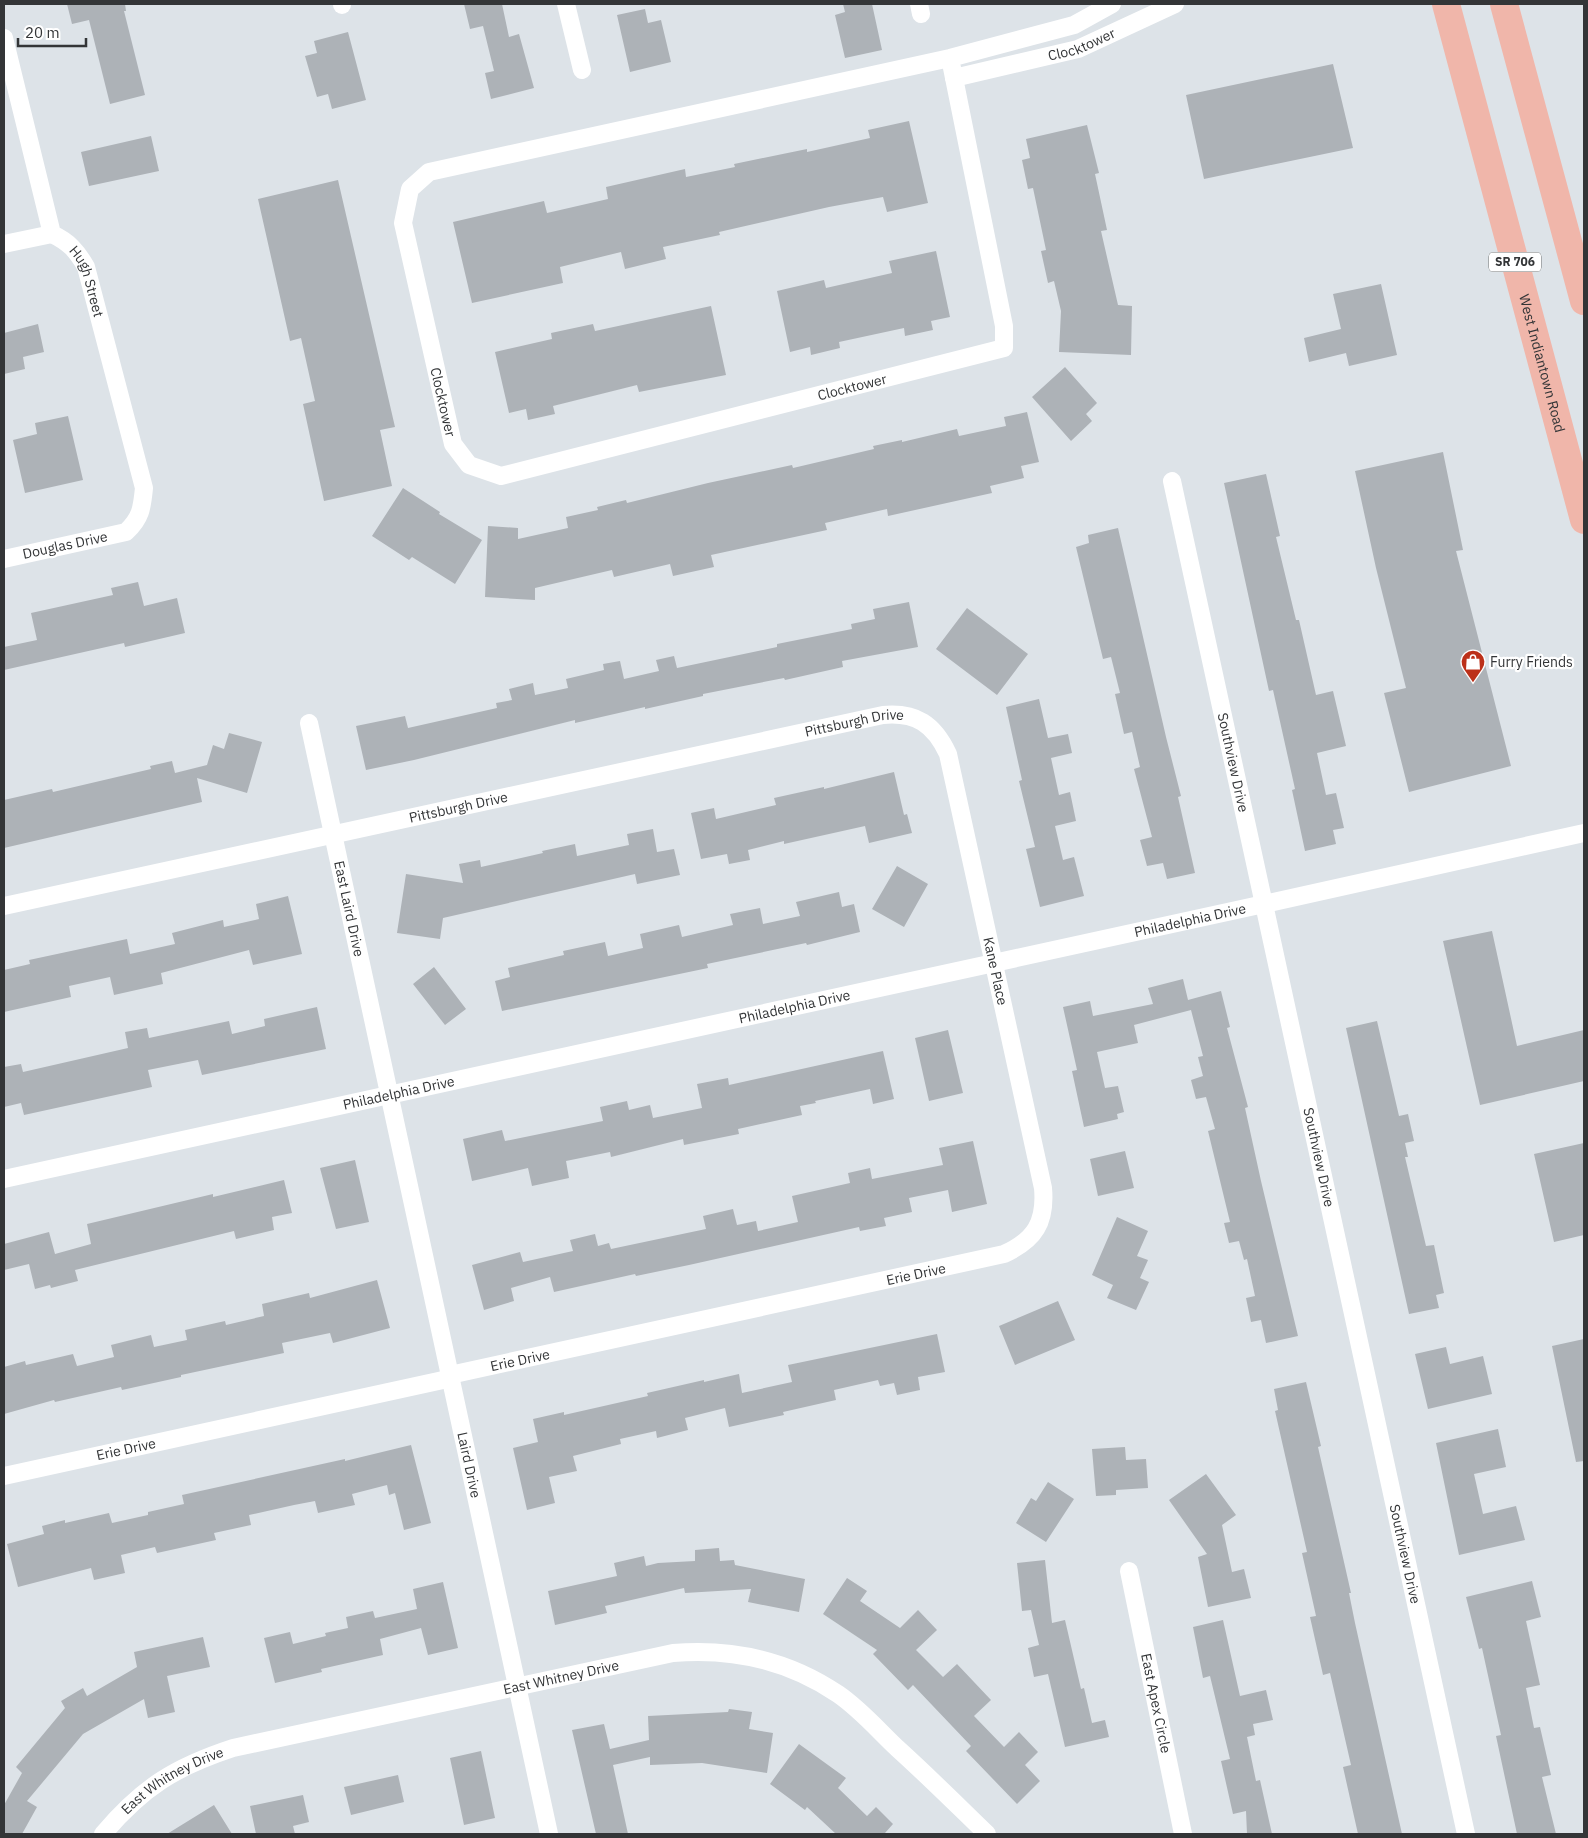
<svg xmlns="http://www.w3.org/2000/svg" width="1588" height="1838" viewBox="0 0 1588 1838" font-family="'IBM Plex Sans',sans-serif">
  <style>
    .building { fill: #adb2b7 }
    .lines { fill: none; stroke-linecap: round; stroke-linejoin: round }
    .street { stroke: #fff; stroke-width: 18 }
    .primary { stroke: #f0b6aa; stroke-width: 28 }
    .labels { text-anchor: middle; stroke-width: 4.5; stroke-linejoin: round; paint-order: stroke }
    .shield { fill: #fff; stroke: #707273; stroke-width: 1 }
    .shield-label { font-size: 12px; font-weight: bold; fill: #333537 }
    .street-label { font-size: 14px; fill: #333537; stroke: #fff }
    .poi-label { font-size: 14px; fill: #333537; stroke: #fff; text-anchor: start }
  </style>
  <rect width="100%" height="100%" fill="#dde3e8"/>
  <!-- building -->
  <path class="building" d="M67,4h58l1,7h-2l21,84 -35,9 -21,-84 -17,4z
    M464,4h38l7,33 10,-3 15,54 -43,11 -6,-26 9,-2 -11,-45 -13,3z
    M843,4h29l10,46 -37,8 -10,-43 10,-3z
    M645,9l3,14 13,-3 10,42 -41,10 -13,-57z
    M348,32l18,68 -34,9 -4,-15 -11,3 -12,-41 12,-3 -3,-12z
    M1333,64l20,84 -149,31 -18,-84z
    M909,121l19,82 -41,9 -4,-15 -54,10 -110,25 1,3 -57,12 3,12 -41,10 -4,-17 -61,15 3,16 -91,20 -19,-81 91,-21 3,12 61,-14 -2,-12 79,-18 1,8 49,-10 -1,-3 73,-15v3l63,-14 -2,-8z
    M1087,125l12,48 -4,1 12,56 -6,1 17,74 14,1 -1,49 -72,-3 2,-41 -7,-30 -6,2 -7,-32 5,-1 -13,-62 -5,1 -6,-29 8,-2 -4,-19z
    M151,136l8,35 -70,15 -8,-34z
    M338,180l57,247 -15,3 12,56 -68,15 -21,-97 12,-3 -14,-63 -11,3 -32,-142z
    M936,251l14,66 -19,4 2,9 -28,6 -1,-8 -65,14 1,6 -29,7 -1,-8 -20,5 -13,-61 47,-11 2,8 66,-15 -3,-12z
    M1381,284l16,71 -48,11 -3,-13 -37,9 -5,-24 37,-9 -8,-35z
    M711,306l15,69 -87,17 -2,-7 -84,21 2,8 -27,6 -2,-11 -17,4 -14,-61 57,-13 -1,-6 42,-9 2,7z
    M38,324l6,28 -21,5 2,12 -21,5v-41z
    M1065,367l32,36 -11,11 6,7 -21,20 -39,-44z
    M1027,412l12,50 -18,4 3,12 -34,8 2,7 -104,23 -1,-7 -62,14 2,7 -116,25 3,12 -41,9 -3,-12 -56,13 -2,-7 -77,18v12l-50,-3 3,-71 30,2v11l50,-11 -2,-11 32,-7 -1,-3 29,-7 1,3 81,-20 84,-18 1,3 81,-19 -1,-3 29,-6v2l55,-13 2,7 47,-10 -2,-9z
    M68,416l15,64 -58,13 -12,-53 24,-6 -2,-11z
    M1443,452l20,98 -7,1 55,215 -102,26 -25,-99 22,-5 -30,-120 -21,-97z
    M1266,474l14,62 -4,1 20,83h3l17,75 17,-4 13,55 -29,7 9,42 10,-2 8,35 -11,2 3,14 -31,7 -13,-61 3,-1 -22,-99 -4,1 -45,-208z
    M403,488l37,24 -1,2 43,26 -27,44 -43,-27 -3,3 -37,-24z
    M1118,528l48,209 15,59 -3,1 17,76 -28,6 -4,-16 -16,3 -7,-26 12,-3 -18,-68 6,-2 -8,-35 -8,2 -9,-40 5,-1 -9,-36 -8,2 -27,-112 13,-4 -1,-8z
    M138,582l6,24 33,-8 8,35 -60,14 -1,-4 -120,27v-23l33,-7 -6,-27 82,-18 -2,-7z
    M909,602l9,45 -76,14 1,6 -58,13 -1,-2 -81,16v2l-58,13v-2l-70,16v-3l-161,40 -48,10 -10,-44 49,-10 3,12 89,-20 -1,-5 16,-3 -3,-11 24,-6 2,12 33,-7 -2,-9 38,-9 -1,-6 17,-3 4,18 35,-8 -3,-11 18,-4 3,12 100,-21v-3l75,-15 -1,-5 24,-5 -2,-10z
    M967,608l61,46 -31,41 -61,-46z
    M1039,699l9,39 20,-4 4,19 -21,5 8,37 11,-3 6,29 -21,5 8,34 11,-3 10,39 -44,11 -14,-58 9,-2 -16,-66 3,-1 -16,-73z
    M229,733l33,9 -15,51 -50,-15 5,24 -198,46v-48l48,-11 1,3 98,-23 -1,-3 22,-5 3,12 32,-8 6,-20 11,4z
    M894,772l10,43 3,-1 5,19 -43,10 -4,-17 -81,18v-3l-36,9 2,10 -21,4 -2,-10 -26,5 -10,-46 23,-5 2,11 60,-14 -2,-7 50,-11v2z
    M653,829l4,23 17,-3 6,26 -43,9 -2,-10 -192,44 -3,21 -43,-6 9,-59 57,9 -4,-19 21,-4 1,7 62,-14 -1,-2 33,-7 2,12 52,-11 -2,-11z
    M897,866l31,18 -24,43 -32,-18z
    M839,892l3,15 12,-3 6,28 -53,13 -1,-2 -99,21 1,4 -206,43 -7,-30 15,-4 -2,-9 56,-13 -1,-4 42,-9 3,14 35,-8 -3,-14 39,-9 3,12 51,-12 -3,-11 30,-6 3,16 37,-8 -4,-14z
    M288,896l14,58 -49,11 -4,-15 -88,23 2,11 -49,11 -4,-18 -41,9 2,11 -67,15v-42l26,-6 -1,-4 98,-21 3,15 45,-10 -3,-11 51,-13 1,7 35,-8 -3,-15z
    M1492,931l25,115 67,-16v51l-104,24 -37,-164z
    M434,967l32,42 -21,16 -32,-41z
    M1183,979l5,21 33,-9 9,36 -3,1 21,79 -3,1 16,73 37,155 -32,7 -5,-23 -10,2 -5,-24 9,-2 -8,-37 -3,1 -5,-19 -10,2 -5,-20 6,-1 -22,-91 7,-2 -9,-32 -10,2 -5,-19 12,-4 -5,-19 5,-1 -12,-46 -57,15 4,18 -41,9 8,36 13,-2 6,26 -7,2 1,5 -34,8 -12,-56 5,-1 -14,-63 27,-6 3,15 60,-12 -5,-16z
    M317,1007l9,42 -124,26 -4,-15 -50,10 4,17 -128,28 -3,-12 -17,4v-40l17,-3 2,8 105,-24 -3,-16 22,-4 2,10 80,-17 3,13 33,-8 -1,-7z
    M1377,1021l22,95 9,-2 6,27 -9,2 3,14h-3l21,89 8,-1 10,48 -8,2 3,13 -30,6 -63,-286z
    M948,1030l15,63 -34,8 -14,-63z
    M883,1051l11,48 -21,5 -3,-15 -55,12 1,2 -16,3 2,9 -64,14 1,5 -55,11 -1,-6 -72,18 -1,-5 -44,9 3,17 -37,8 -4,-18 -56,13 -9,-42 39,-9 3,11 98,-20 -3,-14 27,-6 2,9 21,-5 3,13 49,-10 -5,-24 31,-6 1,7z
    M973,1141l14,63 -35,8 -4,-22 -39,8 3,14 -28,6 2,8 -26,5 -1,-4 -170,38 -53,11 -1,-2 -81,18 -4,-15 -39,11 3,13 -30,9 -12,-45 48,-13 3,10 50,-11 -3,-11 25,-6 3,12 11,-3 2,6 95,-20 -3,-13 30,-7 4,16 19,-4 2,10 40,-9 -6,-26 58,-13 -2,-10 22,-5 2,11 71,-14 -4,-17z
    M1584,1143v92l-30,7 -20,-88z
    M1125,1151l9,37 -36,8 -8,-37z
    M355,1160l14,62 -33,7 -16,-61z
    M284,1180l8,33 -20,4 2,13 -38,9 -2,-8 -159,39 3,11 -27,7 -1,-3 -15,4 -6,-25 -25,6v-26l45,-12 6,22 36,-10 -4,-20 126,-30v3z
    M1117,1217l31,14 -11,25 11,4 -8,18 9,4 -13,28 -29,-12 6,-13 -21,-10z
    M377,1280l13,48 -57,15 -3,-10 -48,10 2,10 -103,22v2l-59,13 -1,-3 -66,15 -1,-2 -50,14v-47l21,-6 1,4 47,-11 4,12 37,-9 -3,-12 40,-10 3,12 33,-7 -2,-10 40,-9 1,4 38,-9 -2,-12 47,-11 1,5z
    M1058,1301l17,39 -60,25 -16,-39z
    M937,1334l8,38 -27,5 2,13 -23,5 -3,-12 -14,3 -2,-6 -44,10 2,10 -53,12 1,3 -55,12 -4,-19 -40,10 3,12 -31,8 -1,-7 -36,8 1,5 -48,12 4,15 -28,6 6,26 -28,7 -14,-62 25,-6 -5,-23 31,-7v3l84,-19 -1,-3 57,-13v2l35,-8 3,19 50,-11 -4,-17z
    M1584,1339v122l-8,1 -24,-116z
    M1446,1347l4,17 33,-8 9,38 -64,15 -13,-55z
    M1306,1382l15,64 -3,1 33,146h-2l6,30 47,211h-44l-15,-67 8,-2 -21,-92 -7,2 -13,-58 6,-1 -14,-63 5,-1 -32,-141 3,-1 -4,-21z
    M1498,1429l8,38 -32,7 9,40 33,-8 9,34 -66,15 -23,-112z
    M411,1445l20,78 -27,7 -9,-37 -6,2 -2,-10 -35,9 3,11 -37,8 -3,-12 -21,4 -45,10 2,10 -37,8 2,7 -59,13 -2,-6 -34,8 4,18 -31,7 -3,-12 -73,19 -11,-43 37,-10 -2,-8 23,-6v3l44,-10 3,10 36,-8v-3l36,-8 -2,-9 163,-36v2z
    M1125,1447l1,13 20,-1 2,29 -32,2v5l-20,1 -4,-47z
    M1206,1474l30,41 -14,10 10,47 12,-3 7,29 -43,9 -10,-50 9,-3 -38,-54z
    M1048,1482l26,17 -28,43 -30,-19 15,-25 5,3z
    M719,1548l1,13 14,-1 1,5 70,14 -6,33 -51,-10 3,-13 -66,4 -1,-5 -79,18 2,7 -52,12 -7,-34 69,-15 -3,-13 30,-7 2,10 12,-3 37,-2v-11z
    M1045,1560l7,63 13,-3 16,69 3,-1 8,35 13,-3 4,17 -44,10 -17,-73 -14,3 -6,-29 11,-3 -8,-35 -9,1 -5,-48z
    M847,1578l20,13 -7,10 40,27 18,-18 19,20 -21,20 27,27 14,-13 34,36 -17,16 30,31 15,-15 19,20 -13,13 15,16 -23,23 -51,-53 5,-5 -58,-61 -5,5 -35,-36 4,-4 -54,-36z
    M1532,1581l9,36 -15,4 14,64 -14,3 8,40 6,-1 11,48 -9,2 14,57h-39l-21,-98 5,-1 -19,-87 -3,1 -13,-52z
    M443,1582l15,66 -30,7 -7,-27 -41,11 3,16 -62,14 1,3 -47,11 -11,-45 26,-6 3,12 33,-8 -1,-3 23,-5 -2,-11 27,-6 2,7 42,-9 -4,-20z
    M1223,1620l17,76 26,-6 7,30 -20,4 2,11 -8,2 9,44 4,-1 12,54h-25l-1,-23 -13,3 -12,-53 9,-2 -20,-83 -7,2 -10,-51z
    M203,1637l7,30 -43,9 8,36 -27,6 -4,-19 -61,35 -56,67 10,6 -15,27h-18v-29l18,-32 -6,-6 49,-59 -4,-7 22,-13 4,8 50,-29 -3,-15z
    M729,1709l23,3 -3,17 24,4 -6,40 -65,-10 -52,2v-8l-37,8 15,69h-32l-24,-104 32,-6 6,25 39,-9 -1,-24 80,-4z
    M799,1744l47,34 -8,10 29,28 9,-9 17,17 -8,9 1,1h-50l-29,-27 -2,3 -35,-26z
    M481,1751l14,67 -31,7 -14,-67z
    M398,1775l6,27 -53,13 -7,-28z
    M303,1795l6,27 -16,4 2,8h-39l-6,-28z
    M214,1805l18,29h-65z"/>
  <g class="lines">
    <!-- street -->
    <g class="street">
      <path d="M342,4v1"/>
      <path d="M566,4l16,66"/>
      <path d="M919,4l2,10"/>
      <path id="s1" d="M4,38l48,196c17,8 25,17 34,33l58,221c-2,20 -3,30 -18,44l-122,27"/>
      <path d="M950,58l54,268v22l-503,128 -32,-11 -16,-21 -50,-221 7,-34 19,-17 521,-114 124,-33 38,-21"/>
      <path id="s2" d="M954,78l124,-29 97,-45"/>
      <path d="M4,244l48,-10"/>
      <path id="s3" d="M1172,481l294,1353"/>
      <path id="s4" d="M309,723l240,1111"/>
      <path id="s5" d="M4,906l879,-191c33,-3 51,9 65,39l95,434c3,34 -8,52 -39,66l-554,121 -7,5 -439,96"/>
      <path id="s6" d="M4,1179l1260,-275 320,-71"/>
      <path id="s7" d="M1129,1571l54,263"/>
      <path id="s8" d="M103,1834c40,-47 72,-67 130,-86l440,-95c59,-5 116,8 165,41 22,15 40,36 59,54 31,28 60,57 90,86"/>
    </g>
    <!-- primary -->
    <g class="primary">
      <path id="s9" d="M1446,4l138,516"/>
      <path d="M1504,4l80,297"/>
    </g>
  </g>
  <!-- icons -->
  <defs>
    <symbol id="shop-pin" viewBox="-11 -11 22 30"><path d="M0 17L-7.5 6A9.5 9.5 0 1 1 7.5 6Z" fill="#bc3019" stroke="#fff"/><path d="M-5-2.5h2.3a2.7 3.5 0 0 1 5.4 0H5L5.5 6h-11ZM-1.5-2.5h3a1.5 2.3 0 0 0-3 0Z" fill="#fff"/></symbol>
  </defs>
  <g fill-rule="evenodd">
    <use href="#shop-pin" x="1459" y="648" width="28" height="38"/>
  </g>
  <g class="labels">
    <!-- shield labels -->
    <rect class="shield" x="1489" y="252.5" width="52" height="19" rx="4"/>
    <g class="shield-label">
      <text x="1515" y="266">SR 706</text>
    </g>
    <!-- street labels -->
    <g class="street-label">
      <text dy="5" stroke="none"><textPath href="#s2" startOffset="132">Clocktower</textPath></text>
      <text dy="5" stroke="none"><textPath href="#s1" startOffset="264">Hugh Street</textPath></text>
      <text dy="5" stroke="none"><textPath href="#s9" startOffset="372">West Indiantown Road</textPath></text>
      <text transform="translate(852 387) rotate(-14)" y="5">Clocktower</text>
      <text transform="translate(443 402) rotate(77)" y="5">Clocktower</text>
      <text transform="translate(65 545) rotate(-12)" y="5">Douglas Drive</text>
      <text dy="5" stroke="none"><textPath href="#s5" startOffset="870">Pittsburgh Drive</textPath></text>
      <text dy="5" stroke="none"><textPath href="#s3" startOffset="288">Southview Drive</textPath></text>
      <text dy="5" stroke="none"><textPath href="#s5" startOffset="465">Pittsburgh Drive</textPath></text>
      <text dy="5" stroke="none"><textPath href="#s4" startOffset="190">East Laird Drive</textPath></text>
      <text dy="5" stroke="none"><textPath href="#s6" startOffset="1214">Philadelphia Drive</textPath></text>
      <text dy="5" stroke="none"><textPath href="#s5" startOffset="1204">Kane Place</textPath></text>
      <text dy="5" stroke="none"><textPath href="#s6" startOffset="809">Philadelphia Drive</textPath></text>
      <text dy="5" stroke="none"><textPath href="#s6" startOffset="404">Philadelphia Drive</textPath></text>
      <text dy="5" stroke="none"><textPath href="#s3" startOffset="692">Southview Drive</textPath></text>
      <text transform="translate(916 1274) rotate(-12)" y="5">Erie Drive</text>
      <text transform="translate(520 1360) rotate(-12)" y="5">Erie Drive</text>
      <text transform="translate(126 1449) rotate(-12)" y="5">Erie Drive</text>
      <text dy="5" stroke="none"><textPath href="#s4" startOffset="759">Laird Drive</textPath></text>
      <text dy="5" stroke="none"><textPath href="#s3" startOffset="1098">Southview Drive</textPath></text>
      <text dy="5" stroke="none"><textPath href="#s8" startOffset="494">East Whitney Drive</textPath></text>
      <text dy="5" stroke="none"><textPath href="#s7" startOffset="135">East Apex Circle</textPath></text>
      <text dy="5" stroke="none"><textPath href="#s8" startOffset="89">East Whitney Drive</textPath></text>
    </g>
    <!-- poi labels -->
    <g class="poi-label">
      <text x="1490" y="667">Furry Friends</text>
    </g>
  </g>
  <!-- border -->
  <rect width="1588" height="1838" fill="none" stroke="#333537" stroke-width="10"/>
  <!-- scale -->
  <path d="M18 38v8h68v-8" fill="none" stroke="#333537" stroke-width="2.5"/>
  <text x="25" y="38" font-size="15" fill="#333537" stroke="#ffffff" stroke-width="4" paint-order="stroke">20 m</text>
</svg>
